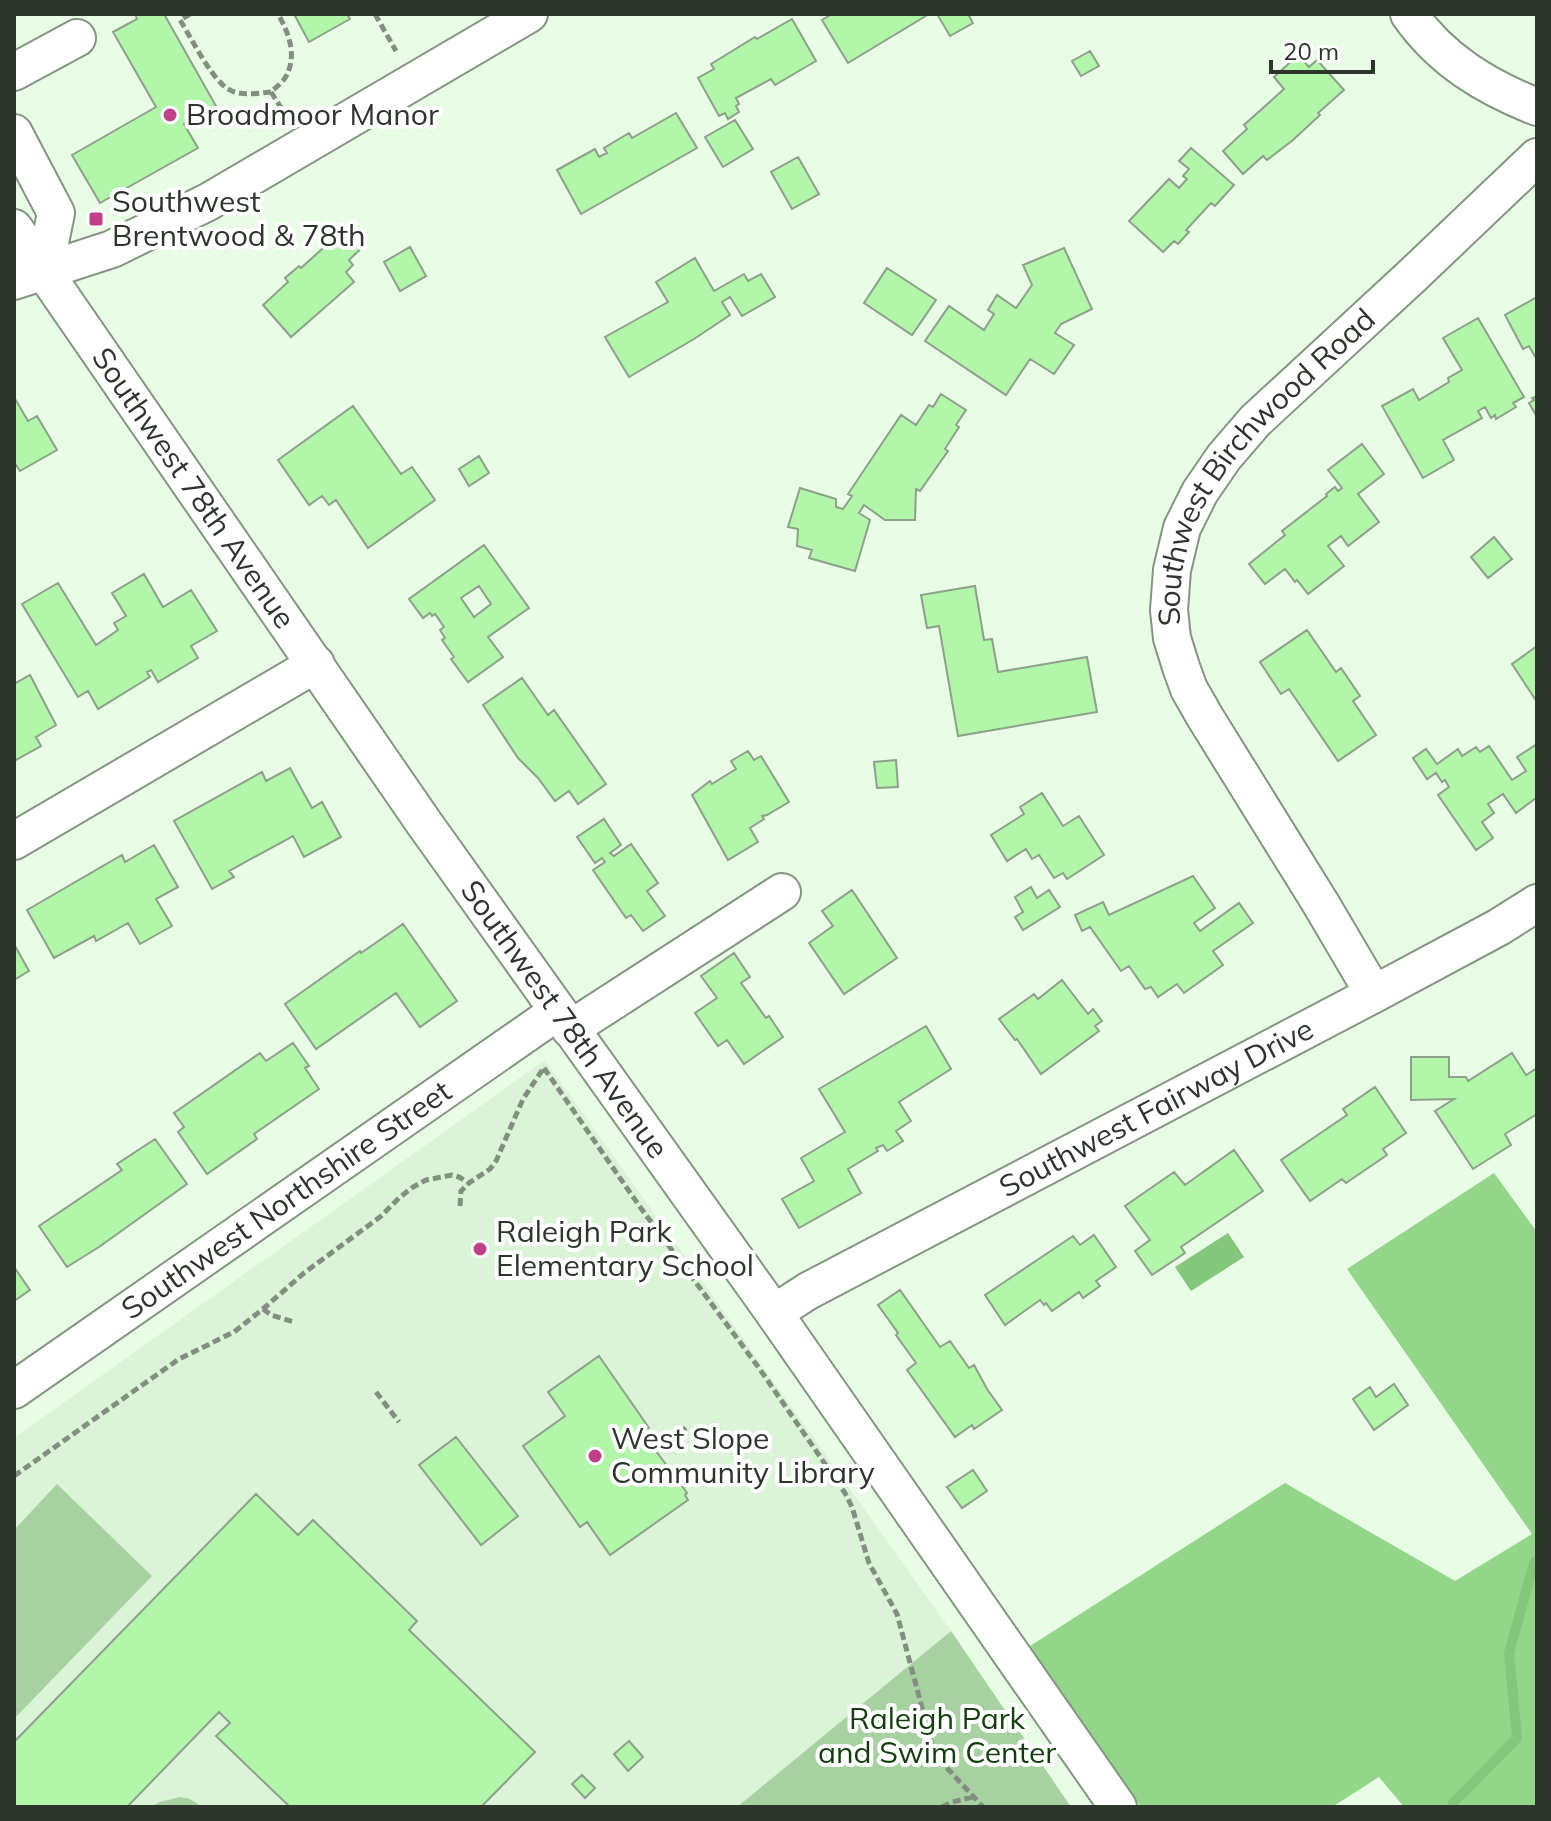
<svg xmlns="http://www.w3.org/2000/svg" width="1551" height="1821" viewBox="0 0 1551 1821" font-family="Mulish,sans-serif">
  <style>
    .built { fill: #dbf4d8 }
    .green { fill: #a8d1a2 }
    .forest { fill: #93d68a }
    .water { fill: #84c67b }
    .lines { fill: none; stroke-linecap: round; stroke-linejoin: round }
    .stream { stroke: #84c67b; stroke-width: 10 }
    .building { fill: #b2f7a9; stroke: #8e9f8b; stroke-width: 2; fill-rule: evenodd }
    .minor-casing { stroke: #849682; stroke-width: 40 }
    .path { stroke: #828f80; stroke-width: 5; stroke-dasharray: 8 4; stroke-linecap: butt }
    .minor { stroke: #fff; stroke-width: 36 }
    .poi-dot { fill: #bf3f89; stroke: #fff; stroke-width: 3 }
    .labels { text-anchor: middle; stroke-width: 8; stroke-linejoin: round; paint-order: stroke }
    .poi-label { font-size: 30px; fill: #2e352d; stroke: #fff; text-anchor: start }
    .street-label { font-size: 30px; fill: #2e352d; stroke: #fff }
    .park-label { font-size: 30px; fill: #113e0b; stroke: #fff }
  </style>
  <rect width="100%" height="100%" fill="#e9fce6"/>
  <!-- built -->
  <path class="built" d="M545,1060l406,571 -214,176h-723v-369z"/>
  <!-- green -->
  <path class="green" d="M57,1484l95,92 -138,143v-189z
    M951,1631l120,176h-334z
    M180,1797l10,2 12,8h-52l10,-5z"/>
  <!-- forest -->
  <path class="forest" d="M1494,1173l43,59v575h-133l-25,-30 -47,30h-191l-114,-159 258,-165 170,98 77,-47 -185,-265z"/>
  <!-- water -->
  <path class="water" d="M1228,1233l16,24 -53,34 -16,-24z"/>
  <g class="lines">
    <!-- stream -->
    <path class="stream" d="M1453,1803l64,-65 -8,-85 25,-90 3,-3"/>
  </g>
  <!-- building -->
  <path class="building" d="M135,14h29l52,92 -32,18 14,24 -98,55 -28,-48 84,-48 -43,-75 24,-13z
    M294,14h53l3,5 -41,23z
    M832,14h97l-81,49 -26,-43z
    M937,14h31l5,9 -23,13z
    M792,19l24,42 -41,24 -4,-6 -35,19 3,6 -3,2 3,6 -11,7 -3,-6 -6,3 -21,-38 16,-9 -3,-5 44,-27 2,2z
    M1090,51l9,15 -18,10 -9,-15z
    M1298,55l11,12 8,-7 27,30 -26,23 2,2 -27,25 -26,20 -4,-4 -20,18 -20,-23 24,-22 -3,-4 40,-36 -10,-12z
    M676,113l21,35 -116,66 -24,-44 38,-21 4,8 8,-4 -3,-5 25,-15 3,5z
    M735,120l18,29 -30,18 -18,-30z
    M1191,148l43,37 -19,21 -4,-3 -25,27 3,2 -11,12 -4,-3 -11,11 -34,-31 40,-42 10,9 8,-9 -4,-3 6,-7 -10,-8z
    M798,157l21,37 -27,15 -21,-37z
    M351,229l14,16 -16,15 4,5 -7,7 8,10 -63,55 -28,-32 25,-23 -3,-4 14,-12 2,2 31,-28 3,4z
    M410,247l16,29 -26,15 -16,-29z
    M1064,248l28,61 -31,15 -6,9 19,12 -20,29 -24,-15 -24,36 -81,-54 24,-35 35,24 10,-16 -6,-4 9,-15 19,13 16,-23 -9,-20z
    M695,258l19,33 30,-17 4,7 13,-7 14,23 -33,19 -12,-19 -8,5 8,13 -36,24 -65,38 -24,-40 63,-35 -12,-20z
    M887,268l49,32 -24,35 -48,-32z
    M1537,297v63l-8,-14 -6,3 -18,-34z
    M1478,318l46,79 -11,6 3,4 -20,12 -1,-4 -4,3 -6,-11 -7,4 4,7 -39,22 11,20 -31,18 -41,-72 31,-17 6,11 30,-18 -1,-4 14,-8 -19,-32z
    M941,394l25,16 -10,15 3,2 -14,22 3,2 -28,40 -4,-2 -1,31h-30l-21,-15 -5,8 11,7 -15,51 -46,-13 3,-8 -15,-4 1,-17 -10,-2 12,-39 36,11v8l7,2 9,-13 -4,-2 53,-79 15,10 13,-20 4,2z
    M1537,396v21l-8,-14 5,-3 -2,-2z
    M14,397l14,24 9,-5 20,34 -37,21 -6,-9z
    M353,406l48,68 11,-7 23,33 -67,48 -32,-48 -7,5 -7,-9 -13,9 -31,-45z
    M1362,444l22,30 -26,20 21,28 -31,24 -7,-10 -13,10 16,20 -36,28 -11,-14 -2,2 -10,-13 -20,15 -16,-20 36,-29 -3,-4 45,-35 -1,-2 9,-7 3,4 4,-3 -14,-18z
    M479,456l10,17 -20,13 -10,-17z
    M1494,537l18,22 -24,19 -17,-21z
    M484,545l45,63 -41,29 15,20 -35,25 -17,-23 3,-2 -12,-17 3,-2 -5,-8 4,-3 -9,-13 -3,2 -2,-3 -7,5 -14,-19zM479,586l12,18 -17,13 -13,-19z
    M144,574l19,33 28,-17 26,41 -26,15 7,12 -40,24 -7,-12 -4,2 3,5 -52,32 -10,-18 -10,6 -56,-93 36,-21 38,62 22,-15 -4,-7 12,-7 -14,-23z
    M975,586l9,54 8,-1 6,33 89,-15 10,55 -139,24 -19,-110 -12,2 -6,-33z
    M1307,630l29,42 5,-4 19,28 -7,5 23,34 -38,26 -49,-72 -8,5 -21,-32z
    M1537,646v56l-25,-38z
    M30,675l26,50 -20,12 5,9 -27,15v-77z
    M522,678l26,37 6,-5 52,74 -28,20 -9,-13 -14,10 -17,-23 -20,-20 -35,-53z
    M1537,744v56l-1,-2 -20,15 -13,-19 -15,10 6,9 -12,9 11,16 -17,12 -38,-55 11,-8 -4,-7 -3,2 -6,-9 -9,6 -14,-21 13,-9 11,15 21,-15 4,7 14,-9 4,5 9,-6 23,34 14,-9 -9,-14z
    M748,751l6,9 7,-4 28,46 -22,13 -5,1 2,3 -14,9 8,14 -30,18 -36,-65 18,-14 2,3 24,-15 -5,-8z
    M896,760l2,27 -21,1 -3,-26z
    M290,768l22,40 10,-6 19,35 -37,20 -11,-21 -64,35 5,6 -22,12 -38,-68 88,-49 4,9z
    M1042,793l21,33 16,-10 25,39 -37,24 -4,-6 -9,5 -15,-23 -7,4 -6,-10 -19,12 -16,-26 33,-21 -4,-7z
    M604,819l17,26 -11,8 4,3 17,-12 27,39 -11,8 18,25 -22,15 -12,-16 -5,3 -33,-48 12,-8 -3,-4 -7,5 -18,-26z
    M154,845l24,42 -22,12 16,27 -32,18 -12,-21 -32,18 -2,-5 -40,22 -27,-48 95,-55 3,7z
    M1193,876l22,32 -21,15 6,8 39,-28 14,20 -40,28 10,14 -39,28 -7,-9 -19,13 -7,-10 -6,2 -16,-23 -8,5 -31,-44 -8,4 -7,-16 28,-13 6,13z
    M1031,887l6,11 12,-8 11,17 -37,23 -8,-13 8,-5 -8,-15z
    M852,890l45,68 -53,36 -35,-51 24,-17 -11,-15z
    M403,924l54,77 -37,26 -24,-34 -80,56 -31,-45 75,-53 1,2z
    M14,944l15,27 -15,9z
    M734,953l16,24 -9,6 25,35 3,-2 14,21 -39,27 -17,-24 -9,6 -23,-33 22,-15 -16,-22z
    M1062,980l26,34 5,-5 9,12 -7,5 4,5 -58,43 -24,-35 -2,1 -16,-21 35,-25 4,5z
    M926,1026l25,43 -52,33 12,19 -15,10 7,10 -16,10 -4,-6 -7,3 2,3 -30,18 13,24 -62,35 -17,-29 32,-18 -13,-23 44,-26 -26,-43z
    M293,1043l16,23 -4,2 14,21 -65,45 3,5 -50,35 -29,-42 6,-5 -10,-14 86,-60 6,8z
    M1512,1053l14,22 11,-7v46l-32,20 6,11 -38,24 -38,-58 19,-12 -43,1v-43h38v20h17l2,4z
    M1375,1087l31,46 -23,16 4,6 -41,28 -4,-4 -32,22 -29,-41 66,-45 -4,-6z
    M155,1139l32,45 -88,63 -32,20 -28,-41 83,-56 -5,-6z
    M1234,1150l29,41 -82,56 4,6 -33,22 -17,-24 15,-11 -25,-34 49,-34 11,13z
    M1094,1235l22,32 -20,14 4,5 -17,12 -4,-6 -27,19 -6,-8 -2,2 -4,-5 -35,25 -20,-30 88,-59 7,9z
    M14,1267l16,23 -16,11z
    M900,1290l40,57 10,-6 19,27 5,-3 13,24 15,21 -28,19 -2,-4 -17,12 -48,-67 9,-7 -20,-28 2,-2 -20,-28z
    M599,1356l50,72 -7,4 25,34 -3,2 4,5 3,-3 16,23 -2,2 3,5 -78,55 -23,-33 -7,5 -57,-81 42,-30 -17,-24z
    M1394,1384l14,21 -34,25 -21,-31 17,-12 6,10z
    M456,1437l62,79 -37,29 -62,-80z
    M973,1470l14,21 -25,17 -15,-21z
    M256,1494l42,41 15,-15 104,101 -8,9 126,122 -54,55h-191l-74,-71 14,-13 -11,-11 -92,95h-113v-65z
    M629,1741l14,16 -15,14 -14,-17z
    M582,1775l13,13 -10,10 -13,-14z"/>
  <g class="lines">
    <defs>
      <g id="minor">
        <path d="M1409,14c32,46 77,73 128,93"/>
        <path d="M14,72l63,-34"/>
        <path d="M14,133l42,80 -12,59"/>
        <path id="s1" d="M14,228l410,595 350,490 344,494"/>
        <path d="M14,281l98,-32 96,-47 321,-188"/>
        <path d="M14,841l302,-177"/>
        <path id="s2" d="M1374,994l-53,-90 -116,-187 -16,-28 -8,-22 -9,-29 -3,-28 3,-40 10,-42 18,-36 24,-35 31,-36 157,-145 125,-119"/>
        <path d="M570,1029l212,-137"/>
        <path id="s3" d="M774,1313l34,-22 566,-297 125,-67 38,-24"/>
        <path id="s4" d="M14,1390l543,-378"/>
      </g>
    </defs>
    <!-- minor casing -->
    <use href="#minor" class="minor-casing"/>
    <!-- path -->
    <path class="path" d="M190,14l-10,6c11,17 34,65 52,71 12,5 27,2 39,1 4,-4 11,-9 14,-14 13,-21 4,-45 -7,-64
      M375,14l21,37
      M271,92l16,25
      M544,1068l96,139 119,161 86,125 7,14 17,56 28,51 35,131 15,23 36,39
      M460,1206l1,-15 8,-8
      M263,1309l8,6 23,7
      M376,1392l23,30
      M664,1445l22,-17
      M14,1476l165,-117 55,-27 29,-23 41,-36 76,-56 19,-19 14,-11 13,-7 26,-5 7,2 10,6 21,-14 6,-8 27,-62 20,-30
      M942,1807l10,-5 21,-5"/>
    <!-- minor -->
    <use href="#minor" class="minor"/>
  </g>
  <!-- markers -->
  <g class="poi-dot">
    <circle cx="170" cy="115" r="8"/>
    <rect x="88" y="211" width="16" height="16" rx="4"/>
    <circle cx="480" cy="1249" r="8"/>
    <circle cx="595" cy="1456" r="8"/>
  </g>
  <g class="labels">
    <!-- poi labels -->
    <g class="poi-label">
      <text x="186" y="125">Broadmoor Manor</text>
      <text x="112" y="212">Southwest<tspan x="112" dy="34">Brentwood &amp; 78th</tspan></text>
      <text x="496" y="1242">Raleigh Park<tspan x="496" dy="34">Elementary School</tspan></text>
      <text x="611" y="1449">West Slope<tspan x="611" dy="34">Community Library</tspan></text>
    </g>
    <!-- street labels -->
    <g class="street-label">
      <text dy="10" stroke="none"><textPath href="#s2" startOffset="616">Southwest Birchwood Road</textPath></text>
      <text dy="10" stroke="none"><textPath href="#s1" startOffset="316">Southwest 78th Avenue</textPath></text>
      <text dy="10" stroke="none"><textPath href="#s1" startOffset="964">Southwest 78th Avenue</textPath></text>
      <text dy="10" stroke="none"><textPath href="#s3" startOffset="434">Southwest Fairway Drive</textPath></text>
      <text dy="10" stroke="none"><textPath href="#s4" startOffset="332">Southwest Northshire Street</textPath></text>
    </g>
    <!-- park labels -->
    <g class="park-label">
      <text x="937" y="1729">Raleigh Park<tspan x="937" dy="34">and Swim Center</tspan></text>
    </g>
  </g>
  <!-- border -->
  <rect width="1551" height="1821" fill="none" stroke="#2e352d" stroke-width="32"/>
  <!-- scale -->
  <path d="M1271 60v12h102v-12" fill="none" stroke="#2e352d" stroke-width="4"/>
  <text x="1283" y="60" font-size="24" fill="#2e352d" stroke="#ffffff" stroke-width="6" paint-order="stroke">20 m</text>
</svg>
